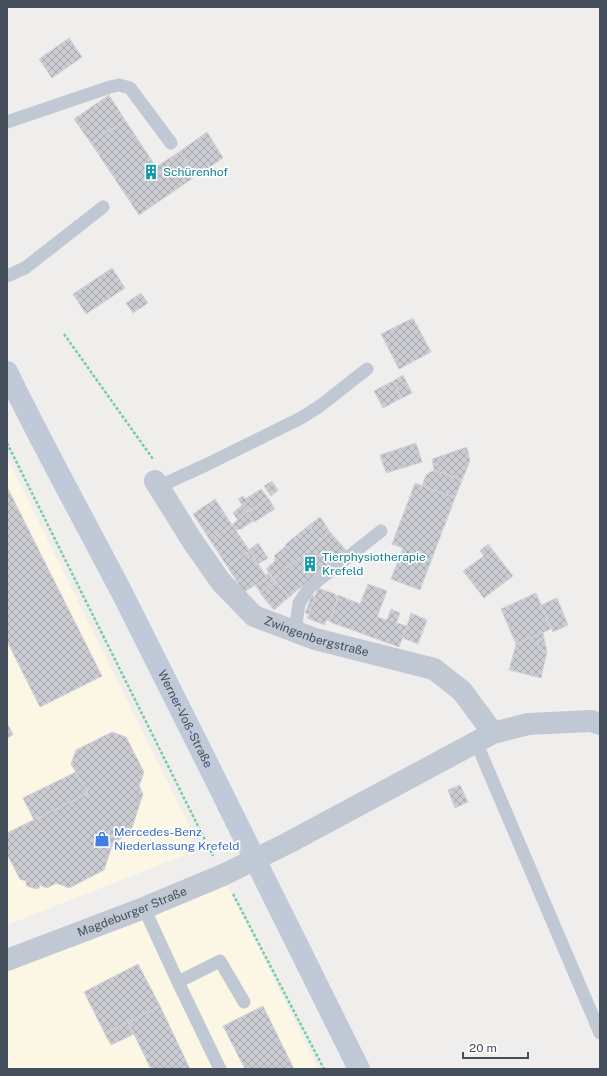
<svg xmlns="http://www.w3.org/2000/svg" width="607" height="1076" viewBox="0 0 607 1076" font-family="'Public Sans',sans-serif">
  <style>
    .commercial { fill: #fcf7e4 }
    .building { fill: url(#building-cross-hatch); stroke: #d1d3d9 }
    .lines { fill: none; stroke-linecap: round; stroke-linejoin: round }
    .path { stroke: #6fd0a6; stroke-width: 2.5; stroke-dasharray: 3 2; stroke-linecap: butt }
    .lane { stroke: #c0c8d3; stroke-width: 13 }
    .street { stroke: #c0c8d3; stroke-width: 22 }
    .secondary { stroke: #bfc9d7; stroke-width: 22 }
    .labels { text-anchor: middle; stroke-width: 3.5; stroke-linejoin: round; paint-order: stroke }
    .culture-label { font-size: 12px; fill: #0d838f; stroke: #fff; text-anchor: start }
    .street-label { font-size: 12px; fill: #454f5b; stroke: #fff }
    .shop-label { font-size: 12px; fill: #366cbe; stroke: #fff; text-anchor: start }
  </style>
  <defs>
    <pattern id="building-cross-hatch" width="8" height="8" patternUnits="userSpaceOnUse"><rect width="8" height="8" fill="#caccd2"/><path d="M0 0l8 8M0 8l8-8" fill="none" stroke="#a6a8ad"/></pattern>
  </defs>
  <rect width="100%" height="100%" fill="#f0eded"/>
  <!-- commercial -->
  <path class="commercial" d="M7,458l186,375 -6,21 -180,71z
    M223,875l95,194h-311v-109z"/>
  <!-- building -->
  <path class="building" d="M69,38l13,19 -30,21 -13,-19z
    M109,95l16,25 -34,23 -17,-24z
    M125,120l31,47 23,-15 17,24 -57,39 -48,-72z
    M207,132l16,26 -27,18 -17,-24z
    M112,268l13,20 -39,26 -13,-20z
    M141,293l7,10 -15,10 -7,-10z
    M413,318l18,34 -32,17 -18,-35z
    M403,375l9,18 -10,5 -9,-17z
    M393,381l9,17 -19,10 -9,-17z
    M416,443l6,19 -36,11 -6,-18z
    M467,447l3,14 -8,19 -28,-10 -2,-11z
    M434,470l28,10 -7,18 -33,-12 4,-11z
    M272,481l6,9 -7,6 -7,-10z
    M415,483l40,15 -35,92 -29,-11 12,-31 -11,-4z
    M7,487l95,189 -62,31 -33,-66z
    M261,489l7,9 -21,14 -9,-13 5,-3 2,3z
    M268,498l7,11 -21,13 -7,-10z
    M215,499l17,26 -22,15 -17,-26z
    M242,505l5,7 -9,8 -5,-7z
    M247,512l6,9 -12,8 -6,1 -3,-5z
    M320,517l10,15 -10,8 -11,-15z
    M232,525l18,26 -23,15 -17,-26z
    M309,525l11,15 -46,39 -8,-10 9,-8 -1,-2 2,-1 -2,-2 12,-10 -1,-1z
    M330,532l16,18 -57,47 -15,-18z
    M258,543l10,15 -10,6 -9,-14z
    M488,544l25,32 -29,22 -21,-27 21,-15 -4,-5z
    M250,551l17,27 -23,14 -17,-26z
    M269,573l6,9 -14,11 -6,-8 12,-7 -2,-3z
    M276,582l13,15 -15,13 -14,-17z
    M368,584l19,7 -10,26 10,3 4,-11 9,4 -4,10 11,3 -8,21 -69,-25 8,-27 22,9z
    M318,588l17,6v1l3,2 -8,24 -4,-1 -1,5 -18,-7z
    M536,593l15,36 -35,15 -15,-35z
    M312,595l3,2 -6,17 -4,-1z
    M557,598l11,27 -15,7 -12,-27z
    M411,613l16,7 -9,24 -15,-6z
    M543,632l1,6 -7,2 3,10 7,1 -6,27 -32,-8 7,-26z
    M544,638l3,13 -7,-1 -3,-10z
    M7,723l6,12 -6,3z
    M112,732l14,5 18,35 -5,14 4,8 -13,40 -17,9 -9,27 -35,18 -13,-5 -9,5 -7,-3 -1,3 -3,1 -9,-3 -1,-3v-2l-6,-2 -13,-25v-22l1,1 1,-1 79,-39 -17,-29 5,-14z
    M76,772l12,21 -54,27 -11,-22z
    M460,785l8,17 -13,6 -7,-18z
    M138,964l22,42 -55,28 -21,-42z
    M160,1006l30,63h-39l-23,-47z
    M263,1006l31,63h-49l-22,-43z
    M128,1022l6,12 -23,11 -6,-11z"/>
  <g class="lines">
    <!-- path -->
    <path class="path" d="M64,334l89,125
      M7,443l206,413
      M233,894l91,175"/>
    <!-- lane -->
    <path class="lane" d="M7,122l103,-35 9,-2 11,3 41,55
      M7,276l18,-8 78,-61
      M158,487l52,-24 91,-45 19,-12 47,-37
      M295,632l4,-29 11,-16 71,-56
      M476,742l124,291
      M144,908l34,74 42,87
      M178,982l42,-21 24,41"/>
    <!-- street -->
    <g class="street">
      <path id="s1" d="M155,481l38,61 28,40 33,34 61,23 119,30 28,22 31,42"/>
      <path id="s2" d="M7,960l137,-52 79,-33 65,-32 205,-110 35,-9 63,-3 9,3"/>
    </g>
    <!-- secondary -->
    <path class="secondary" id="s3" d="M7,372c36,74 76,146 114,219 80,159 159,318 238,478"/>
  </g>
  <!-- icons -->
  <defs>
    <symbol id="building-bare" viewBox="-9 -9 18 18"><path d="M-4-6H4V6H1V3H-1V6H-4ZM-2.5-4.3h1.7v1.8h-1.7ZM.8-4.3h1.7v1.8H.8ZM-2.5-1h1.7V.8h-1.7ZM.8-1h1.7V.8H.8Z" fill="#0f9aa8" stroke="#fff" stroke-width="2.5" paint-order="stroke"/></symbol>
    <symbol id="shop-bare" viewBox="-9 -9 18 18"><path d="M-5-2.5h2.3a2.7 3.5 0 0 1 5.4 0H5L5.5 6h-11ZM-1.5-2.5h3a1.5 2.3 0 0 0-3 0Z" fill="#3f7fe0" stroke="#fff" stroke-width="2.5" paint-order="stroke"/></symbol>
  </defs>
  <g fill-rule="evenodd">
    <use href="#building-bare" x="140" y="161" width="22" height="22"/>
    <use href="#building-bare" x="299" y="553" width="22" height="22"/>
    <use href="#shop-bare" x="91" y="828" width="22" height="22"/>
  </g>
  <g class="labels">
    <!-- culture labels -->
    <g class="culture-label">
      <text x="163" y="176">Schürenhof</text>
      <text x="322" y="561">Tierphysiotherapie<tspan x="322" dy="14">Krefeld</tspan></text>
    </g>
    <!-- street labels -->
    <g class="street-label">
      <text dy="4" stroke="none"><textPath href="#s1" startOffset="234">Zwingenbergstraße</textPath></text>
      <text dy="4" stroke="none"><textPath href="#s3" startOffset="390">Werner-Voß-Straße</textPath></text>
      <text dy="4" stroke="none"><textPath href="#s2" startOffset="134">Magdeburger Straße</textPath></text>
    </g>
    <!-- shop labels -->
    <g class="shop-label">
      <text x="114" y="836">Mercedes-Benz<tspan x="114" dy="14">Niederlassung Krefeld</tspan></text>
    </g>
  </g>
  <!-- border -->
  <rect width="607" height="1076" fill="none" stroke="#454f5b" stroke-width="16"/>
  <!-- scale -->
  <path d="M463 1052v6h65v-6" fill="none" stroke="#454f5b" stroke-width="2"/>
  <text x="469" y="1052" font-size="12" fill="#454f5b" stroke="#ffffff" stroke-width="3" paint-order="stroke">20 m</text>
</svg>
